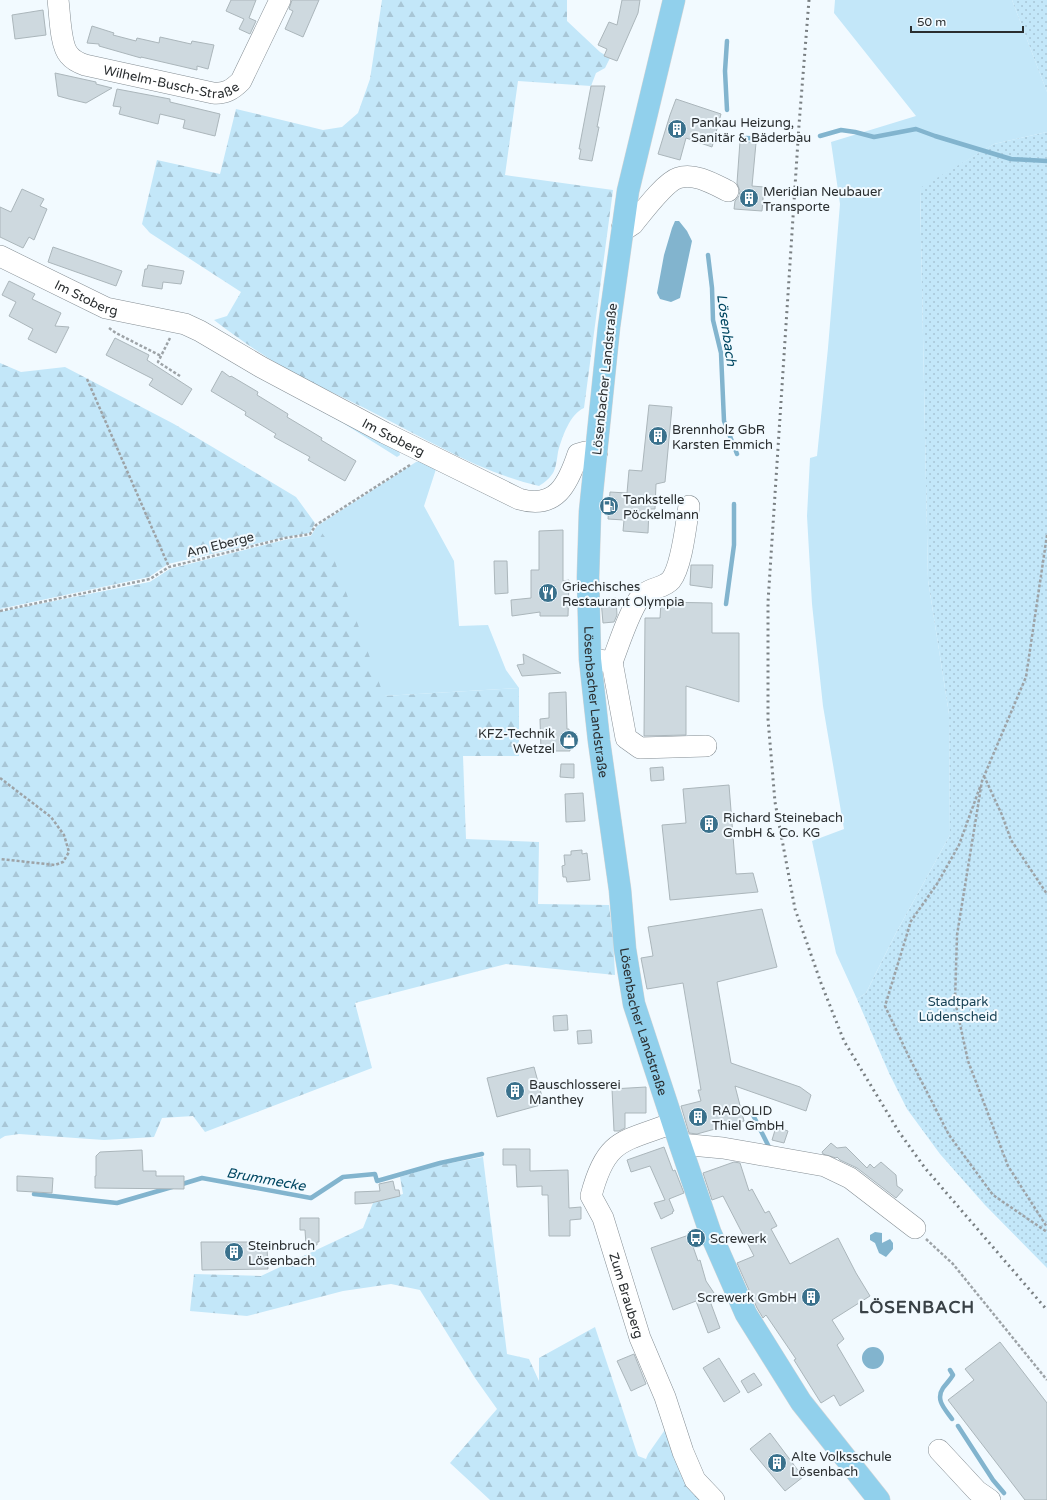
<svg xmlns="http://www.w3.org/2000/svg" width="1047" height="1500" viewBox="0 0 1047 1500" font-family="'Varela Round',sans-serif">
  <style>
    .green { fill: #c3e7f9 }
    .forest { fill: url(#forest-firs) }
    .park { fill: url(#park-dots) }
    .water { fill: #82b4ce }
    .lines { fill: none; stroke-linecap: round; stroke-linejoin: round }
    .stream { stroke: #82b4ce; stroke-width: 4.5 }
    .building { fill: #ced9df; stroke: #abb6bb }
    .minor-casing { stroke: #858e94; stroke-width: 22 }
    .major-casing { stroke: #d4d5d6; stroke-width: 23 }
    .path { stroke: #9da3a7; stroke-width: 2.5; stroke-dasharray: 3 2; stroke-linecap: butt }
    .minor { stroke: #fff; stroke-width: 21 }
    .major { stroke: #91d0ec; stroke-width: 22 }
    .rail { stroke: #797f82; stroke-width: 3; stroke-dasharray: 2 4; stroke-linecap: butt }
    .labels { text-anchor: middle; stroke-width: 4; stroke-linejoin: round; paint-order: stroke }
    .street-label { font-size: 13px; fill: #2a2e30; stroke: #f2faff }
    .poi-label { font-size: 13px; fill: #2a2e30; stroke: #f2faff; text-anchor: start }
    .park-label { font-size: 13px; fill: #184255; stroke: #f2faff }
    .water-label { font-size: 14px; font-style: italic; fill: #004762; stroke: #f2faff }
    .district-label { font-size: 17px; font-weight: bold; letter-spacing: 1px; fill: #394146; stroke: #f2faff }
  </style>
  <defs>
    <pattern id="forest-firs" width="22" height="20" patternUnits="userSpaceOnUse"><rect width="22" height="20" fill="#c3e7f9"/><path d="M5 1l3.5 6h-7zM16 11l3.5 6h-7z" fill="#a8c6d6"/></pattern>
    <pattern id="park-dots" width="8" height="8" patternUnits="userSpaceOnUse"><rect width="8" height="8" fill="#c3e7f9"/><path d="M2 2h.1M6 6h.1" fill="none" stroke="#a8c6d6" stroke-width="1.8" stroke-linecap="round"/></pattern>
  </defs>
  <rect width="100%" height="100%" fill="#f2faff"/>
  <!-- green -->
  <path class="green" d="M835,0h177l35,92v40l-53,12 -74,45 8,391 21,134 1,121 -53,96 -31,62 -9,6 -21,-46 -24,-112 32,-12 -21,-123 -11,-102 -5,-88 3,-58 7,-2 11,-108 12,-144 -9,-62 85,-26 -82,-103z
    M297,398l102,52 1,5 -3,2 -54,-34z
    M424,460l13,6 -13,40 30,55 5,65 29,-1 18,45 13,18 -135,8 -384,-84 150,-30 20,-13 115,-29 26,-4 6,-10 99,-64z"/>
  <!-- forest -->
  <path class="forest" d="M382,0h185v21l33,31 10,6 -5,10 -9,5 -5,13 -73,-5 -13,94 108,15 -29,218c-14,6 -22,29 -26,44 -1,7 -2,16 -5,21 -4,6 -8,9 -14,13 -57,-13 -109,-45 -161,-71 -36,-19 -75,-35 -110,-57 -19,-12 -37,-25 -54,-38l13,-4 14,-24 -91,-59 -8,-9 15,-64 63,14 16,-65 87,21 19,-3 16,-14 12,-34z
    M0,363l21,9 44,-5 109,57 122,73 19,26 -5,10 -25,4 -117,27 -19,13 -149,32z
    M317,526l10,14 57,156 135,-8v68h-56l3,83 73,3 -1,62 71,1 4,32 2,38 -109,-11 -151,39 17,65 -167,64 -12,-16 -31,2 -8,19 -50,3 -85,-6 -14,2 -5,3v-527l150,-30 20,-13 115,-29 26,-4z
    M483,1157l24,197 22,5 10,22v-23l56,-31 43,129 8,3 2,-5 21,-30 39,76h-218l-40,-37 47,-54 -22,-31 -55,-88 -29,-6 -48,7 -96,25 -57,-5 4,-37 67,2 102,-48 10,-25 30,-9 -3,-17 40,-12z"/>
  <!-- park -->
  <path class="park" d="M1012,0h35v92l-5,-13z
    M1047,132v1136l-62,-63 -45,-51 -33,-45 -18,-36 -32,-74 9,-6 31,-62 53,-96 -1,-121 -21,-134 -8,-392 74,-44z"/>
  <!-- water -->
  <path class="water" d="M675,221h4l8,10 5,10 -12,57 -9,4 -11,-3 -3,-6 7,-38 8,-27z
    M875,1232l7,1v10l8,-4 3,4v6l-7,8 -7,-4 -4,-10 -5,-3v-5z
    M862 1358a11 11 0 1 1 22 0a11 11 0 1 1-22 0Z"/>
  <g class="lines">
    <!-- stream -->
    <path class="stream" d="M727,41l-2,30 2,39
      M820,136l21,-6 14,2 19,5 42,-8 19,7 76,23 36,2
      M746,138l35,2
      M708,255l4,33 1,32 8,33 3,68 13,33
      M726,604l8,-59v-41
      M751,1111l18,36
      M179,1185l23,-7 109,20 32,-21 32,-3 2,7 63,-18 42,-9
      M34,1194l83,9 55,-16
      M950,1370l3,5c-3,5 -7,9 -10,13 -8,12 2,21 9,31
      M958,1426l35,54 11,13"/>
  </g>
  <!-- building -->
  <path class="building" d="M231,0h25l-7,18 7,3 -6,13 -11,-5 5,-10 -18,-8z
    M292,0h27l-16,37 -18,-8 8,-18 -4,-2z
    M622,0h18l-2,13 -21,48 -13,-5 3,-7 -9,-4 11,-23 8,3z
    M43,10l3,25 -31,4 -3,-24z
    M92,26l22,7 -1,2 23,6 1,-3 22,5 1,-6 31,7 1,-3 22,4 -6,24 -11,-3v4l-56,-13v1l-42,-12v-2l-12,-1z
    M55,73l41,9v2l16,4 -26,15 -17,-4 -11,-3z
    M591,86h14l-8,41h2l-7,34 -13,-2 2,-10h-2z
    M117,89l53,10v3l50,12 -5,22 -32,-8 2,-8 -25,-6 -2,10 -39,-10 2,-7 -8,-1z
    M676,99l45,15 -9,33 -26,-9 -6,22 -22,-6 12,-39z
    M740,141l16,2 -4,43 12,1 -2,24 -28,-2 1,-8 4,-5 1,-5 -3,-8z
    M22,189l22,10 -4,7 7,3 -13,31 -5,-3 -6,11 -23,-11v-30l11,5z
    M53,247l69,24 -6,15 -68,-24z
    M148,265l36,6 -3,13 -18,-2 -1,7 -20,-3 3,-17h2z
    M9,281l26,13 -3,5 29,14 -6,13 14,1 -13,26 -28,-14 5,-10 -24,-13 7,-14 -14,-7z
    M115,338l34,17 -2,5 45,29 -10,16 -33,-20 4,-6 -47,-24z
    M222,371l8,6 1,-1 27,16 -1,3 31,19 -1,3 35,21 -1,2 35,21 -11,20 -37,-21 2,-3 -36,-20 2,-3 -31,-19 1,-3 -35,-21z
    M649,405l23,2 -7,75 -9,2 -1,25h-6l-1,24 -25,-2 1,-11 -16,-1 2,-27 17,1 2,-23 13,1z
    M563,530v51l6,-1 -1,36h-28v-4l-28,4 -1,-16 20,-2v-28h8v-39z
    M494,561h13l1,32 -13,1z
    M691,565h22l-1,23 -22,-3z
    M616,598l1,17 -3,7 -11,1 -2,-23z
    M661,602l51,1v30h27v69l-53,-16v49l-42,1 1,-118h15z
    M523,654l38,19 -39,3 -5,-11 7,-1z
    M566,692l1,37h2l1,22h-29l-1,-32 9,-1v-25z
    M561,764h13v14l-14,-1z
    M663,767l1,13 -13,1 -1,-13z
    M729,785l7,89 17,-1 5,19 -88,8 -8,-75 24,-2 -3,-34z
    M583,793l2,28 -19,1 -1,-28z
    M582,850v4l5,-1 3,27 -23,2 -1,-5h-3l-1,-11 3,-1 -1,-10h7v-4z
    M762,909l15,58 -60,15 14,81 69,24 11,8 -5,16 -71,-25 9,35 -47,13 -8,-1 -8,-27 20,-5 -3,-11h3l-18,-107 -36,6 -6,-31 12,-2 -5,-29z
    M567,1015l1,15 -14,1 -1,-15z
    M591,1030l1,13 -14,1 -1,-13z
    M534,1067l10,37 -47,13 -10,-39z
    M646,1087v26h-21v15l-6,3h-5l-2,-42z
    M776,1127l12,4 -4,12 -12,-3z
    M831,1143l6,5 9,-1 21,21 3,-4 4,4 7,-6 15,13 1,11 6,4 -7,8 -39,-30 -17,-8 -3,-3 -1,1 -13,-4 -1,-2z
    M664,1147l9,24 2,-1 9,23 -15,6 5,12 -2,1 1,1 -12,6 -7,-16 11,-3 -15,-34 -19,6 -4,-12z
    M503,1149h27v22l38,-1 1,38 12,-1v12l-11,1v16h-21l-1,-41h-6v-9l-25,1 -1,-22h-13z
    M142,1150l1,21h13v5h28v13l-89,-1v-12h1v-20l4,-4z
    M734,1162l6,1 9,28 3,-2 13,24 4,-2 8,15 -6,3 19,35 48,-26 18,35 14,23 -38,24 12,19 -7,6 27,46 -24,15 -6,-11 -13,8 -27,-43 2,-1 -30,-44 -3,3 -6,-10 -20,-45 17,-7 -31,-60 -11,4 -9,-27z
    M17,1176l36,2 -1,15 -35,-2z
    M393,1181l2,9h4l1,6 -29,7 -16,1v-12l25,-1 -1,-7z
    M300,1218h19v24h-2v3h-11l-1,-15h-5z
    M689,1235l9,26 2,-1 6,21 8,12 -4,8 10,27 -12,5 -12,-32 -23,9 -22,-62z
    M201,1242h60v5h6l1,22 -66,1z
    M1000,1342l47,61v97h-22l-77,-100 26,-20 -9,-11z
    M634,1354l12,30 -15,7 -14,-30z
    M719,1358l21,34 -16,10 -21,-34z
    M754,1373l8,12 -14,8 -7,-12z
    M770,1433l33,44 -18,14 -35,-42z"/>
  <g class="lines">
    <defs>
      <g id="minor">
        <path id="s1" d="M58,0c2,14 2,45 11,55 4,5 10,8 16,10l128,28c12,1 19,-3 28,-12l39,-81"/>
        <path d="M622,228h5l6,-4c9,-11 32,-42 45,-46 16,-6 36,6 50,13"/>
        <path id="s2" d="M0,256l106,52 79,16 15,7 61,36 124,66 134,66c37,11 49,-15 59,-45l7,-2h12"/>
        <path d="M598,660l14,2 14,76 14,10 66,-2"/>
        <path d="M612,662c6,-15 20,-60 32,-68 9,-7 20,-6 27,-14 11,-14 15,-56 18,-74"/>
        <path id="s3" d="M673,1123c-50,19 -67,15 -82,73l12,22 37,120 25,59 18,55 12,28 19,20"/>
        <path d="M680,1144l43,4 102,18 25,12 65,50"/>
        <path d="M939,1450l38,41 13,9"/>
      </g>
      <g id="major">
        <path id="s4" d="M674,0l-46,191 -19,136 -19,185 -2,65 2,82 9,82 21,149 5,59 9,55 46,140 30,88 36,82 55,88 78,98"/>
      </g>
    </defs>
    <!-- minor casing -->
    <use href="#minor" class="minor-casing"/>
    <!-- major casing -->
    <use href="#major" class="major-casing"/>
    <!-- path -->
    <path class="path" d="M109,328l7,5 45,23
      M170,338l-12,24 22,14
      M87,379l82,188
      M1047,535l-21,142 -44,104 -25,154 -2,66 13,60 40,105 39,61
      M0,611l150,-32 19,-12 116,-29 25,-4 6,-9 94,-60
      M984,776l18,39 9,25 36,54
      M0,778l51,39 13,18 5,17 -6,10 -8,3 -55,-6
      M980,787l-21,58 -22,39 -26,37 -26,85 24,51 40,78 44,60 54,37
      M926,1239l27,25 94,116"/>
    <!-- minor -->
    <use href="#minor" class="minor"/>
    <!-- major -->
    <use href="#major" class="major"/>
    <!-- rail -->
    <path class="rail" d="M809,0l-10,125 -31,477v117l7,83 20,107 26,74 23,58 55,91 26,36 122,142"/>
  </g>
  <!-- icons -->
  <defs>
    <symbol id="building-disc" viewBox="-11 -11 22 22"><circle r="9.5" fill="#3a718c" stroke="#f2faff"/><path d="M-4-6H4V6H1V3H-1V6H-4ZM-2.5-4.3h1.7v1.8h-1.7ZM.8-4.3h1.7v1.8H.8ZM-2.5-1h1.7V.8h-1.7ZM.8-1h1.7V.8H.8Z" fill="#fff"/></symbol>
    <symbol id="fuel-disc" viewBox="-11 -11 22 22"><circle r="9.5" fill="#3a718c" stroke="#f2faff"/><path d="M-5.5-6h7V0h2V4h1.3V-2.5L3-4.5l.8-.8L6-3V5H2.5V1h-1V6h-7ZM-4.2-4.7v3.2H.2V-4.7Z" fill="#fff"/></symbol>
    <symbol id="restaurant-disc" viewBox="-11 -11 22 22"><circle r="9.5" fill="#3a718c" stroke="#f2faff"/><path d="M-5-6h1v4h1v-4h1v4h1v-4h1v5L-1.5 .5V6h-2V.5L-5-1ZM5-6V6H3V1.5H1.5Q1.5-4 5-6Z" fill="#fff"/></symbol>
    <symbol id="shop-disc" viewBox="-11 -11 22 22"><circle r="9.5" fill="#3a718c" stroke="#f2faff"/><path d="M-5-2.5h2.3a2.7 3.5 0 0 1 5.4 0H5L5.5 6h-11ZM-1.5-2.5h3a1.5 2.3 0 0 0-3 0Z" fill="#fff"/></symbol>
    <symbol id="bus-disc" viewBox="-11 -11 22 22"><circle r="9.5" fill="#3a718c" stroke="#f2faff"/><path d="M-5-6H5V4H4V6H2V4H-2V6H-4V4H-5ZM-3.5-4V0h7V-4ZM-3.5 1.2v1.5H-2V1.2ZM2 1.2v1.5H3.5V1.2Z" fill="#fff"/></symbol>
  </defs>
  <g fill-rule="evenodd">
    <use href="#building-disc" x="666" y="118" width="22" height="22"/>
    <use href="#building-disc" x="738" y="187" width="22" height="22"/>
    <use href="#building-disc" x="647" y="425" width="22" height="22"/>
    <use href="#fuel-disc" x="598" y="495" width="22" height="22"/>
    <use href="#restaurant-disc" x="537" y="582" width="22" height="22"/>
    <use href="#shop-disc" x="558" y="729" width="22" height="22"/>
    <use href="#building-disc" x="698" y="813" width="22" height="22"/>
    <use href="#building-disc" x="504" y="1080" width="22" height="22"/>
    <use href="#building-disc" x="687" y="1106" width="22" height="22"/>
    <use href="#bus-disc" x="685" y="1227" width="22" height="22"/>
    <use href="#building-disc" x="223" y="1241" width="22" height="22"/>
    <use href="#building-disc" x="800" y="1286" width="22" height="22"/>
    <use href="#building-disc" x="766" y="1452" width="22" height="22"/>
  </g>
  <g class="labels">
    <!-- street labels -->
    <g class="street-label">
      <text dy="5" stroke="none"><textPath href="#s1" startOffset="164">Wilhelm-Busch-Straße</textPath></text>
      <text dy="5" stroke="none"><textPath href="#s2" startOffset="96">Im Stoberg</textPath></text>
      <text transform="translate(604 379) rotate(-84)" y="5">Lösenbacher Landstraße</text>
      <text dy="5" stroke="none"><textPath href="#s2" startOffset="436">Im Stoberg</textPath></text>
      <text transform="translate(220 544) rotate(-14)" y="5">Am Eberge</text>
      <text dy="5" stroke="none"><textPath href="#s4" startOffset="710">Lösenbacher Landstraße</textPath></text>
      <text dy="5" stroke="none"><textPath href="#s4" startOffset="1034">Lösenbacher Landstraße</textPath></text>
      <text dy="5" stroke="none"><textPath href="#s3" startOffset="224">Zum Brauberg</textPath></text>
    </g>
    <!-- poi labels -->
    <g class="poi-label">
      <text x="691" y="127">Pankau Heizung,<tspan x="691" dy="15">Sanitär &amp; Bäderbau</tspan></text>
      <text x="763" y="196">Meridian Neubauer<tspan x="763" dy="15">Transporte</tspan></text>
      <text x="672" y="434">Brennholz GbR<tspan x="672" dy="15">Karsten Emmich</tspan></text>
      <text x="623" y="504">Tankstelle<tspan x="623" dy="15">Pöckelmann</tspan></text>
      <text x="562" y="591">Griechisches<tspan x="562" dy="15">Restaurant Olympia</tspan></text>
      <text x="555" y="738" text-anchor="end">KFZ-Technik<tspan x="555" dy="15">Wetzel</tspan></text>
      <text x="723" y="822">Richard Steinebach<tspan x="723" dy="15">GmbH &amp; Co. KG</tspan></text>
      <text x="529" y="1089">Bauschlosserei<tspan x="529" dy="15">Manthey</tspan></text>
      <text x="712" y="1115">RADOLID<tspan x="712" dy="15">Thiel GmbH</tspan></text>
      <text x="710" y="1243">Screwerk</text>
      <text x="248" y="1250">Steinbruch<tspan x="248" dy="15">Lösenbach</tspan></text>
      <text x="797" y="1302" text-anchor="end">Screwerk GmbH</text>
      <text x="791" y="1461">Alte Volksschule<tspan x="791" dy="15">Lösenbach</tspan></text>
    </g>
    <!-- park labels -->
    <g class="park-label">
      <text x="958" y="1006">Stadtpark<tspan x="958" dy="15">Lüdenscheid</tspan></text>
    </g>
    <!-- water labels -->
    <g class="water-label">
      <text transform="translate(727 330) rotate(82)" y="5">Lösenbach</text>
      <text transform="translate(266 1179) rotate(10)" y="5">Brummecke</text>
    </g>
    <!-- district labels -->
    <g class="district-label">
      <text x="917" y="1313">LÖSENBACH</text>
    </g>
  </g>
  <!-- scale -->
  <path d="M911 26v6h112v-6" fill="none" stroke="#2a2e30" stroke-width="2"/>
  <text x="917" y="26" font-size="12" fill="#2a2e30" stroke="#f2faff" stroke-width="3" paint-order="stroke">50 m</text>
</svg>
